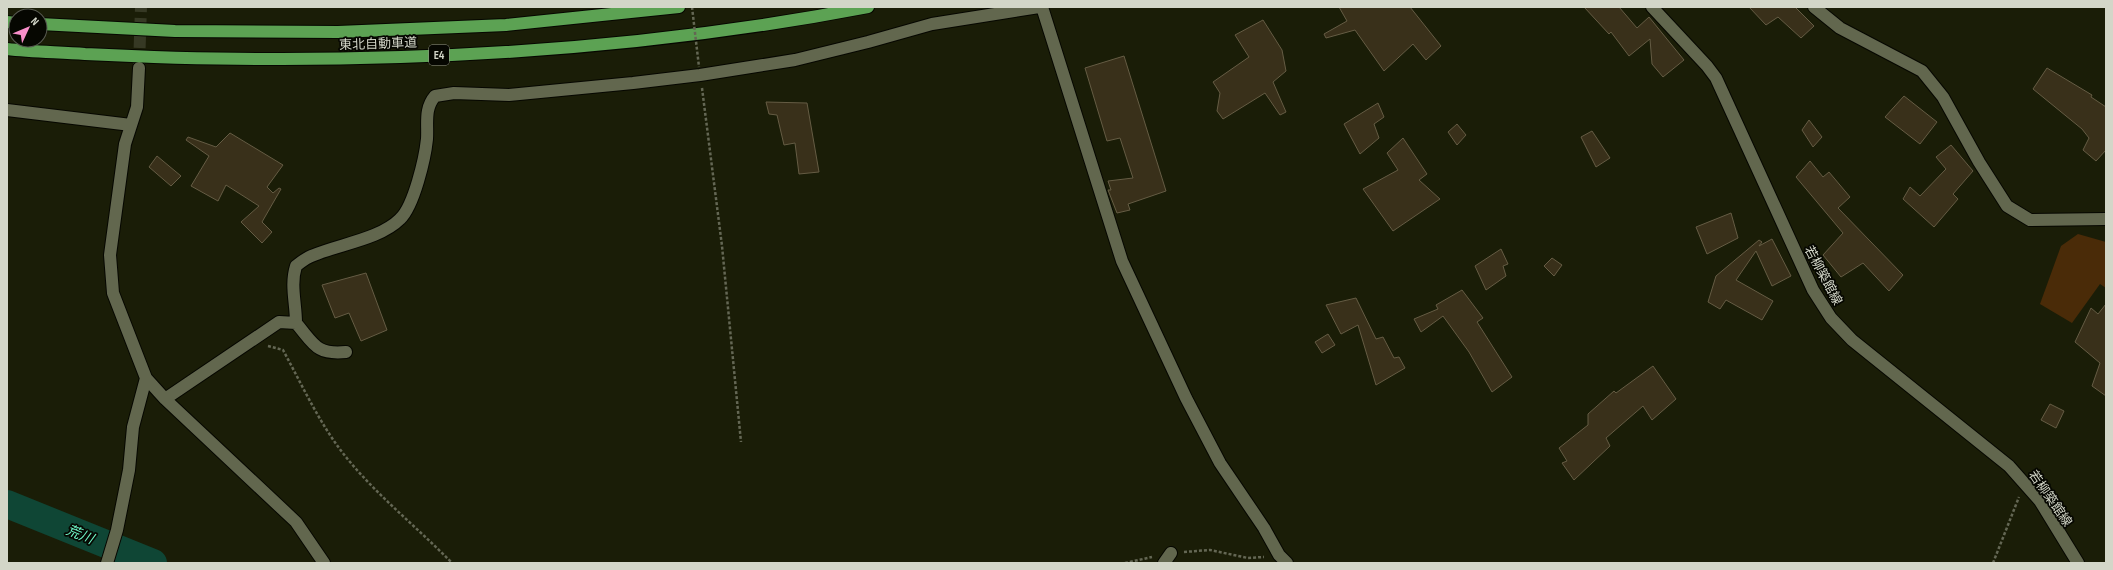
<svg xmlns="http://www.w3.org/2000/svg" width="2113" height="570" viewBox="0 0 2113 570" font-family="'Sofia Sans Condensed','Noto Sans JP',sans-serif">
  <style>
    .green { fill: #4a2b08 }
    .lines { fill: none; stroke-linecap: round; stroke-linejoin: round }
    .river { stroke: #0f4635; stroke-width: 28 }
    .building { fill: #39301a; stroke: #655c44 }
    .street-tunnel { stroke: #363924; stroke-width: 12; stroke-dasharray: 12 6; stroke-linecap: butt }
    .street-casing { stroke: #060700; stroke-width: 14 }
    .secondary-casing { stroke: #060700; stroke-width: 14 }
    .highway-casing { stroke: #060700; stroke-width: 14 }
    .path { stroke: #646754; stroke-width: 2.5; stroke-dasharray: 3 2; stroke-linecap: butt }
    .street { stroke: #62674e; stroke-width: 12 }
    .secondary { stroke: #62674e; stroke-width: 12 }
    .highway { stroke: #5ca253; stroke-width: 12 }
    .path-bridge { stroke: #646754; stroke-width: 2.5; stroke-dasharray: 3 2; stroke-linecap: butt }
    .labels { text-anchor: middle; stroke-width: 3.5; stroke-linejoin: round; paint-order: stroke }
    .shield { fill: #060701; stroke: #96988c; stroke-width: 1 }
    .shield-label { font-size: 12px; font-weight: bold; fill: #d3d6c8 }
    .street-label { font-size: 13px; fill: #d3d6c8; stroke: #060701 }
    .water-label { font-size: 14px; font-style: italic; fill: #6ef5c6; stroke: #060701 }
  </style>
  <rect width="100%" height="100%" fill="#1a1d07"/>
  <!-- green -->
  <path class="green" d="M2078,234l28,8v46l-6,-4 -28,39 -32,-19 21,-58z"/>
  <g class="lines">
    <!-- river -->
    <path class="river" d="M7,504l146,59"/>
  </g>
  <!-- building -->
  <path class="building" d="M1339,7h71l31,39 -15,14 -13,-16 -29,27 -29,-41 -29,8 -2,-4 23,-13z
    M1584,7h35l18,21 12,-11 35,43 -21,17 -11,-13 -2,-25 -21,17 -18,-24 -2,2z
    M1749,7h46l19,19 -13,12 -23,-21 -12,8z
    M1263,20l19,30 4,21 -13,11 13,30 -6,3 -15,-22 -42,26 -6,-8 3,-18 -7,-11 36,-25 -14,-22z
    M1124,56l42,135 -38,13 2,6 -13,3 -9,-23h3l-3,-9 25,-3 -13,-40 -13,3 -22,-73z
    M2047,68l45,27 -1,2 15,10v43l-10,11 -13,-11 6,-12 -7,-9 -49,-40z
    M1904,96l33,26 -17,22 -35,-27z
    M766,102l41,1 12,69 -20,2 -4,-31 -11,2 -7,-30 -8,-1z
    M1378,103l6,14 -10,7 5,14 -19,16 -16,-30z
    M1809,120l13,17 -9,10 -11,-17z
    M1457,124l9,11 -9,10 -9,-13z
    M1592,131l18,27 -14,9 -15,-30z
    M230,133l53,32 -16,22 6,6 6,-5 2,1 -19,33 10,10 -10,11 -21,-21 18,-16 -33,-21 -8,16 -27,-15 18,-30 -23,-16 2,-3 28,10z
    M1403,138l24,36 -8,6 21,19 -47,32 -30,-42 35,-19 -11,-17z
    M1951,145l22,26 -20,23 5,5 -24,28 -31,-28 7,-12 10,9 26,-27 -10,-12z
    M157,156l24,20 -10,10 -22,-19z
    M1810,161l13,16 6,-5 21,25 -12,11 65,67 -14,16 -26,-28 -22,14 -18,-22 20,-22 -47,-56z
    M1731,213l7,25 -31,16 -11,-27z
    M1772,239l19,37 -19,10 -16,-35 -20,29 37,21 -11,19 -36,-20 -6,9 -12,-7 8,-26 43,-36 3,2 -3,4z
    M1501,249l7,15 -5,2 3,10 -20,14 -11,-24z
    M1552,258l10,7 -8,11 -10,-10z
    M366,273l21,57 -26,11 -12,-28 -14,5 -13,-33z
    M1462,290l21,28 -6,4 35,55 -20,15 -23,-40 -26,-36 -22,16 -7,-13 24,-10 -2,-4z
    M1356,298l20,41 7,-2 11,21 5,-1 6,11 -29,17 -18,-60 -17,9 -15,-29z
    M2106,304v92l-14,-10 8,-23 -25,-21 16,-34 7,6z
    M1328,334l7,11 -13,8 -7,-11z
    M1653,366l23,33 -24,21 -9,-14 -37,32 4,8 -36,34 -12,-17 5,-2 -8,-13 29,-23v-11l26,-23 2,2z
    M2050,404l14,7 -8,17 -15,-8z"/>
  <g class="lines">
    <!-- street-tunnel -->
    <path class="street-tunnel" d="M139,66l2,-59"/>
    <defs>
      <path id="street" d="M1042,7l80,254 64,137 34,65 44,65 15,27 8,8
        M1814,7l26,21 82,43 21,26 36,65 28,44 23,14 76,-1
        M139,68l-2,39 -12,37 -15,111 3,38 26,67 7,18 19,21 131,123 28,41
        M7,110l124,15
        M296,323c0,-20 -6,-38 0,-57 5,-4 11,-9 18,-11 26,-11 66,-16 86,-36 14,-13 25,-61 27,-80 1,-16 -3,-30 8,-43l19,-3 55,2 124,-12 67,-8 95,-15 73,-18 64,-18 107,-17
        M165,399l114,-77 17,1c18,21 20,32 50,29
        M107,563l10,-33 12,-60 4,-43 13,-49
        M1164,563l7,-10"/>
      <path id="secondary" d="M1652,7l55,59 9,12 97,212 18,28 21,22 157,126 31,35 38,62"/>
      <path id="highway" d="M7,22l9,1
        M40,24l135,7 163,1 168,-7 173,-18
        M7,49c26,3 52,3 78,5 60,3 119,5 178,5 202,1 407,-14 605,-52"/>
    </defs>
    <!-- street casing -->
    <use href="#street" class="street-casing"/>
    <!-- secondary casing -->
    <use href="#secondary" class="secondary-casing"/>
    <!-- highway casing -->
    <use href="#highway" class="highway-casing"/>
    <!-- path -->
    <path class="path" d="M702,88l20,158 19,196
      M268,346l15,4c18,33 34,68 56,98 32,43 75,76 113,115
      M1184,552l26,-2 38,8 16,-1
      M1125,563l27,-6
      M1993,563l26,-66"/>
    <!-- street -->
    <use href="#street" class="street"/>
    <!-- secondary -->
    <use href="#secondary" class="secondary"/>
    <!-- highway -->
    <use href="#highway" class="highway"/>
    <!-- path-bridge -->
    <path class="path-bridge" d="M692,7l7,60"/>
  </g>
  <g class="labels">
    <!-- shield labels -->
    <rect class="shield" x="429" y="45" width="20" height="20" rx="3"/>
    <g class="shield-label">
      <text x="439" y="59">E4</text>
    </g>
    <!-- street labels -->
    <g class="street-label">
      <text transform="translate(378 43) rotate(-2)" y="5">東北自動車道</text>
      <text transform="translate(1824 275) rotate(62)" y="5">若柳築館線</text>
      <text transform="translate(2051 498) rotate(55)" y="5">若柳築館線</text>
    </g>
    <!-- water labels -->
    <g class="water-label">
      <text transform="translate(80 534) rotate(22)" y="5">荒川</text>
    </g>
  </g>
  <!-- border -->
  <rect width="2113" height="570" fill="none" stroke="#d3d6c8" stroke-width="16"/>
  <!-- north arrow -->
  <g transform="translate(28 28) rotate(46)"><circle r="19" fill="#060701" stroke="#585a51"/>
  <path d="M0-3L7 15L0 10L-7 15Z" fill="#f98fca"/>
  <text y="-6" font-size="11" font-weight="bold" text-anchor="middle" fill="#d3d6c8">N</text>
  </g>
</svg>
